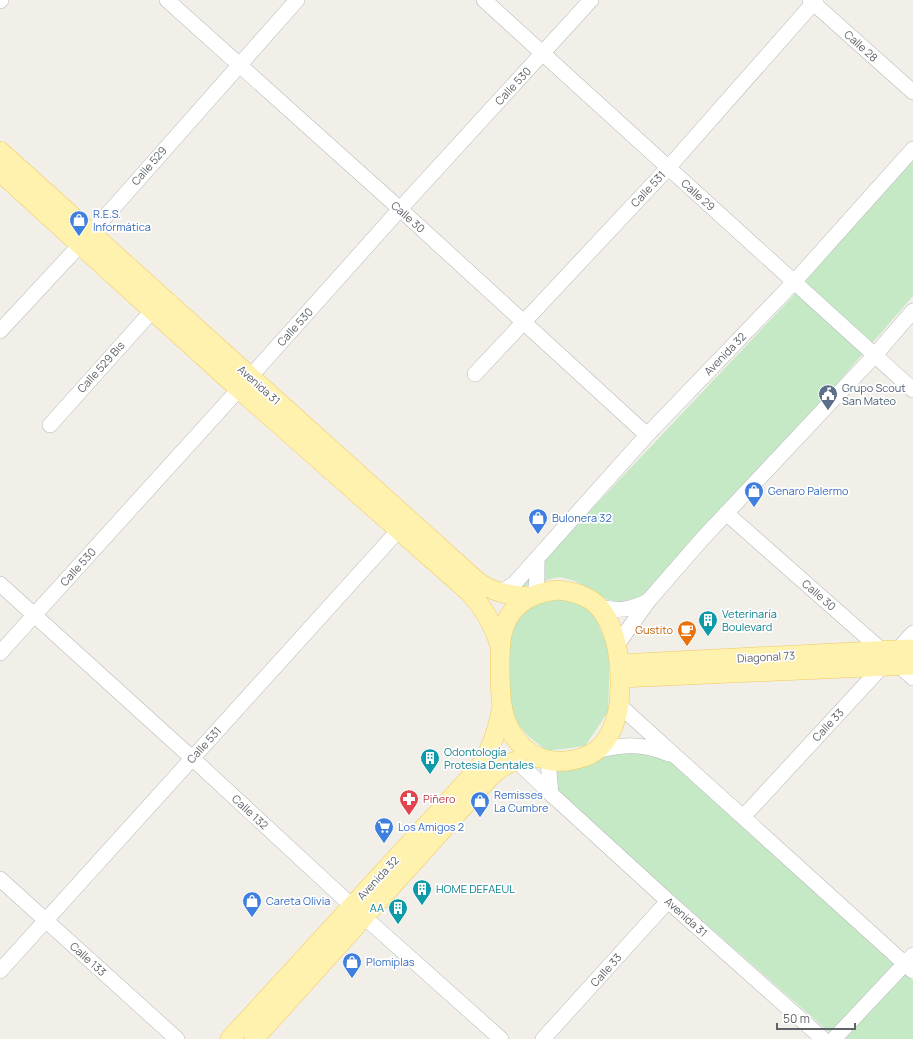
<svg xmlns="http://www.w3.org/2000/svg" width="913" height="1039" viewBox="0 0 913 1039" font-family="Manrope,sans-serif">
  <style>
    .green { fill: #c5e8c5 }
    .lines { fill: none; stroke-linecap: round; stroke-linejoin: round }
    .minor-casing { stroke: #b5b8bc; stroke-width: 16 }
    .major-casing { stroke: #f2c960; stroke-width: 20 }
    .minor { stroke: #fff; stroke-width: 15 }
    .major { stroke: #fff2af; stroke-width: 19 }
    .labels { text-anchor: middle; stroke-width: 3.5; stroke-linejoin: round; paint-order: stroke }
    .street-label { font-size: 11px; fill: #5f6368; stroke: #fff }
    .shop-label { font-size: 11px; fill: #366cbe; stroke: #fff; text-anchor: start }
    .service-label { font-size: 11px; fill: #4e5e75; stroke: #fff; text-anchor: start }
    .culture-label { font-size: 11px; fill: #0d838f; stroke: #fff; text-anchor: start }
    .food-label { font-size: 11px; fill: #c56008; stroke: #fff; text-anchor: end }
    .health-label { font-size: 11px; fill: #be3a42; stroke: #fff; text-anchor: start }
  </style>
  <rect width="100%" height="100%" fill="#f1efe8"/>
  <!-- green -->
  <path class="green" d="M913,158v138l-204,235 -63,63 -13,7 -15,1 -10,-2 -33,-19 -15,-4 -6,1 -31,9 -2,-1 1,-3 270,-286z
    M573,595l22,21 15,36 -2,60 -23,34 -38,5 -20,-16 -19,-23 -6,-49 9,-34 15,-29z
    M618,748l41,4 254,229v58h-76l-284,-250v-9l4,-9z"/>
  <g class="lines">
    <defs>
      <path id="minor" d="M167,0l233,209 247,226
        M484,0l429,390
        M810,0l103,92
        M0,1l1,-1
        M0,331l91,-98 206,-233
        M475,374l193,-206 148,-168
        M50,425l103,-115
        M726,513l187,165
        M0,584l192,174 160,148 149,133
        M499,593l15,-9 133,-149 147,-153 119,-133
        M535,595l2,-17v-20
        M598,606c18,6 33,4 50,-5
        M617,645l32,-45 54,-62 172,-183 38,-44
        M0,653l250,-276 150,-168 191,-209
        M619,705l294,266
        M596,751c28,-7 46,-8 73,3
        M516,760l35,34
        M548,761l3,33 117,107 155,138
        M743,817l170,-184
        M0,879l177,160
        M0,971l406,-449
        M543,1039l125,-138
        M834,1039l79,-84"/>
      <path id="major" d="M0,151l477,430c16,12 33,14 53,16
        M0,172l239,217 230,203c16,17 25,33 31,54
        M557,590c14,1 30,5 41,16 22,24 24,68 21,98 -3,21 -13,46 -35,53 -36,12 -66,-2 -79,-39 -5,-16 -5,-36 -5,-54 0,-18 0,-36 12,-52 11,-14 27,-20 45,-22z
        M619,664l294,-15
        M620,678l293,-13
        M230,1039l249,-271c13,-19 19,-39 23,-62
        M254,1039l236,-262c14,-14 28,-18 47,-19"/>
    </defs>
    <!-- minor casing -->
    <use href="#minor" class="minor-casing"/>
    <!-- major casing -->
    <use href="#major" class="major-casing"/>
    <!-- minor -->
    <use href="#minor" class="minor"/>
    <!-- major -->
    <use href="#major" class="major"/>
  </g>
  <!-- icons -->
  <defs>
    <symbol id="shop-pin" viewBox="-11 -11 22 30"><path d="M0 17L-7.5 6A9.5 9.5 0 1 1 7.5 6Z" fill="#3f7fe0" stroke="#fff"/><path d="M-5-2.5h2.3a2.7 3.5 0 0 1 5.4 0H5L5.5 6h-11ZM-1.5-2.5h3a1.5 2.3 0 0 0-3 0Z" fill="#fff"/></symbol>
    <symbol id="civic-pin" viewBox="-11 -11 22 30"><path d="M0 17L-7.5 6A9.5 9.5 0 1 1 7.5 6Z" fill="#5c6f8a" stroke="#fff"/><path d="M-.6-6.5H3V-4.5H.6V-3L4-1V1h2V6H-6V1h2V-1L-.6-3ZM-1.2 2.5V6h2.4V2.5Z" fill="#fff"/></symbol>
    <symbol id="building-pin" viewBox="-11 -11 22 30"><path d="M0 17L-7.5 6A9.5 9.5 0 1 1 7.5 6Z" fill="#0f9aa8" stroke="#fff"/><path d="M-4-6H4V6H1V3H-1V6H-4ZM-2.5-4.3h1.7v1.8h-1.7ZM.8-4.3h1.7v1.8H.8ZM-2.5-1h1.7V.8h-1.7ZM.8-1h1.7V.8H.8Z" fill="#fff"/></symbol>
    <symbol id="cafe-pin" viewBox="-11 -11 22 30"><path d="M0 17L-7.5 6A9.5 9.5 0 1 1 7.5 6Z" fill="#e8710a" stroke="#fff"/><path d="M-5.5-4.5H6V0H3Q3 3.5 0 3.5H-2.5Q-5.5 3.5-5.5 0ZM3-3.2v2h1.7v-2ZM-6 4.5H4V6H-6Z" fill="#fff"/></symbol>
    <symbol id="pharmacy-pin" viewBox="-11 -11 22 30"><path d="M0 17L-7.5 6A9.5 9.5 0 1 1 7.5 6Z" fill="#e0444e" stroke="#fff"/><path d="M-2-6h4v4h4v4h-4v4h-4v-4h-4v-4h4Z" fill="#fff"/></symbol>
    <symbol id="supermarket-pin" viewBox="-11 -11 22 30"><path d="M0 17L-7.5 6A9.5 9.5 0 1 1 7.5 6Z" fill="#3f7fe0" stroke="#fff"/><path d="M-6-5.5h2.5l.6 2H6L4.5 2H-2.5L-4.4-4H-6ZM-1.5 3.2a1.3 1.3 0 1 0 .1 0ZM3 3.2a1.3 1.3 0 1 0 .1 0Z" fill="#fff"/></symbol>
  </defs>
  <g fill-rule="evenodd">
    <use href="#shop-pin" x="68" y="209" width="22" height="30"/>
    <use href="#civic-pin" x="817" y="383" width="22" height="30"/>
    <use href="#shop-pin" x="743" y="480" width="22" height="30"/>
    <use href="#shop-pin" x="527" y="507" width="22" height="30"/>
    <use href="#building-pin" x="697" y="609" width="22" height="30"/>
    <use href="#cafe-pin" x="676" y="619" width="22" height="30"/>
    <use href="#building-pin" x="419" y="747" width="22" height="30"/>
    <use href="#pharmacy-pin" x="398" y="788" width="22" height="30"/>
    <use href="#shop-pin" x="469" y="790" width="22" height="30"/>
    <use href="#supermarket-pin" x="373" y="816" width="22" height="30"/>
    <use href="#building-pin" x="411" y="878" width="22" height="30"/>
    <use href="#shop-pin" x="241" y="890" width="22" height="30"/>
    <use href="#building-pin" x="387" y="897" width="22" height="30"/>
    <use href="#shop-pin" x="341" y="951" width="22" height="30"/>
  </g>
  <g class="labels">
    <!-- street labels -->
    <g class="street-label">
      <text transform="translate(861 46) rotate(42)" y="4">Calle 28</text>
      <text transform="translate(513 86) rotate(-47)" y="4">Calle 530</text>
      <text transform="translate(149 166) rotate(-49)" y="4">Calle 529</text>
      <text transform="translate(648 189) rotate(-47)" y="4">Calle 531</text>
      <text transform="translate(698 195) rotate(42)" y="4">Calle 29</text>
      <text transform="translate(408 217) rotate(42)" y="4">Calle 30</text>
      <text transform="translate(295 327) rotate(-48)" y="4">Calle 530</text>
      <text transform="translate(725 354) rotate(-46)" y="4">Avenida 32</text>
      <text transform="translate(101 367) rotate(-48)" y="4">Calle 529 Bis</text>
      <text transform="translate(259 385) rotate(42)" y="4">Avenida 31</text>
      <text transform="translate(78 567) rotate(-48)" y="4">Calle 530</text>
      <text transform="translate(819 595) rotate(41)" y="4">Calle 30</text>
      <text transform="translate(766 657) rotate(-3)" y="4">Diagonal 73</text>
      <text transform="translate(828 725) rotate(-47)" y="4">Calle 33</text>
      <text transform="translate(204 745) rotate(-48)" y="4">Calle 531</text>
      <text transform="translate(250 812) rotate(43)" y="4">Calle 132</text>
      <text transform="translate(378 878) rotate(-47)" y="4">Avenida 32</text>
      <text transform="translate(686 917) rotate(42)" y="4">Avenida 31</text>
      <text transform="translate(88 959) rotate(42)" y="4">Calle 133</text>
      <text transform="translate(606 970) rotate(-48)" y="4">Calle 33</text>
    </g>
    <!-- shop labels -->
    <g class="shop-label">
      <text x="93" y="218">R.E.S.<tspan x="93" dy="13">Informática</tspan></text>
      <text x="768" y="495">Genaro Palermo</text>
      <text x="552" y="522">Bulonera 32</text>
      <text x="494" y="799">Remisses<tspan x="494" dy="13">La Cumbre</tspan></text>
      <text x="398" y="831">Los Amigos 2</text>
      <text x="266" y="905">Careta Olivia</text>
      <text x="366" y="966">Plomiplas</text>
    </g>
    <!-- service labels -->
    <g class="service-label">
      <text x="842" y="392">Grupo Scout<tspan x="842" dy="13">San Mateo</tspan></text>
    </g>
    <!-- culture labels -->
    <g class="culture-label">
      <text x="722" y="618">Veterinaría<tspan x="722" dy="13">Boulevard</tspan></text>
      <text x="444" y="756">Odontología<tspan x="444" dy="13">Protesia Dentales</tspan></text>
      <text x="436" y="893">HOME DEFAEUL</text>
      <text x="384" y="912" text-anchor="end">AA</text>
    </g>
    <!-- food labels -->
    <g class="food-label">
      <text x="673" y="634">Gustito</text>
    </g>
    <!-- health labels -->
    <g class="health-label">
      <text x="423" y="803">Piñero</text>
    </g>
  </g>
  <!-- scale -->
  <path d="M777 1023v6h78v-6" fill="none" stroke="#5f6368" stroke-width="2"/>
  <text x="783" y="1023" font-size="12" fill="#5f6368" stroke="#ffffff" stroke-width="3" paint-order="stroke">50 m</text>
</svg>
